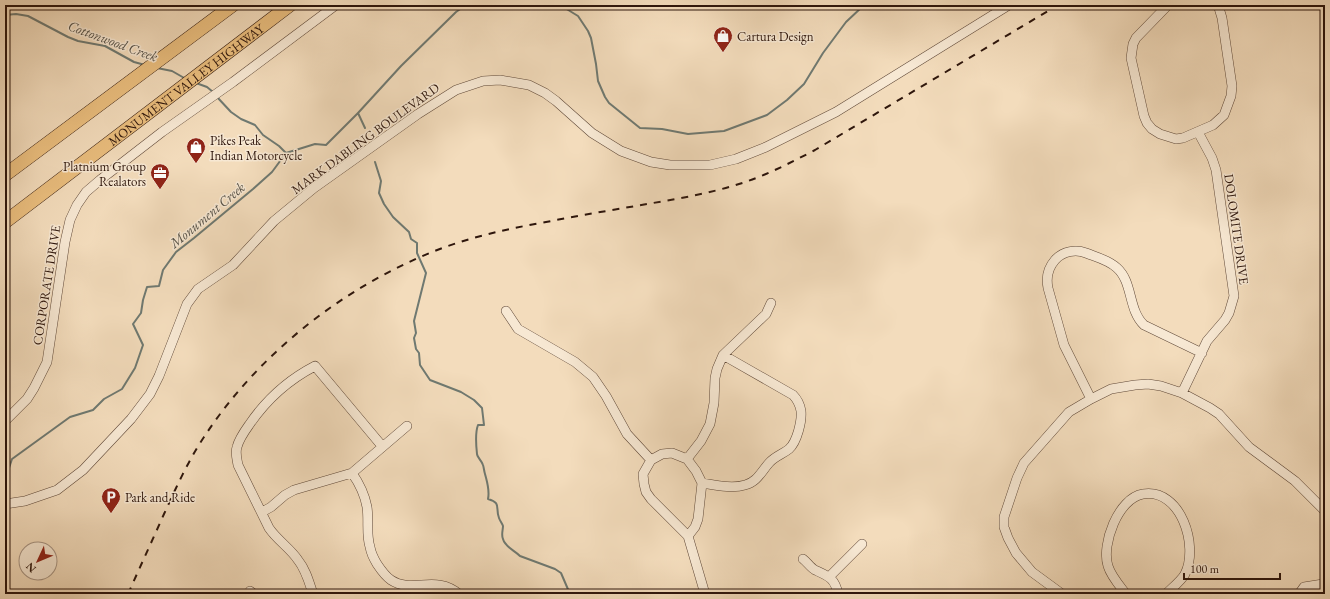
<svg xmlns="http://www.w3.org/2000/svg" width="1330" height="599" viewBox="0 0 1330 599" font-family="'EB Garamond',serif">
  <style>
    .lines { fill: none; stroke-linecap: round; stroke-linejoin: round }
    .stream { stroke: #6f7971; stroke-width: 2 }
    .minor-casing { stroke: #5f4838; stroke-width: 10 }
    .highway-casing { stroke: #2e160c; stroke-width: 14 }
    .minor { stroke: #f7e8d3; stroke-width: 9 }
    .highway { stroke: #eabe7e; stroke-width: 13 }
    .rail { stroke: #2e160c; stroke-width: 2; stroke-dasharray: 7 7; stroke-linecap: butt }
    .labels { text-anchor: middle; stroke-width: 3; stroke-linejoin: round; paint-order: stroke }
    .poi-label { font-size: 13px; fill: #2e160c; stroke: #f7e8d3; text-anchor: start }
    .street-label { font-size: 13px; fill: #2e160c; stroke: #f7e8d3 }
    .water-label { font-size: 14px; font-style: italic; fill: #545047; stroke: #f7e8d3 }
  </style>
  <rect width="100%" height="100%" fill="#f3dcbc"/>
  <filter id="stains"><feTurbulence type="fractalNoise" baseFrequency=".005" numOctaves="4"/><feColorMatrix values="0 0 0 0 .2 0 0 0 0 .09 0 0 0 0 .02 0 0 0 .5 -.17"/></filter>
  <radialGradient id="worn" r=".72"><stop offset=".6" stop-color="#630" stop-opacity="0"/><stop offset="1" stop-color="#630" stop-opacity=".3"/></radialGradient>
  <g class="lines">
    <!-- stream -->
    <path class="stream" d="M560,5l18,11 10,15 3,7 5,26 2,17 7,16 4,6 31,25 22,1 26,5 36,-3 43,-16 20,-15 17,-16 19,-31 23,-31 16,-15 10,-2
      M5,15l11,-1 12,2 40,21 10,4 27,5 29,16 11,3
      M157,68l15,3 14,8
      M196,83l11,4 6,5
      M217,97l14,15 10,7 14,6 8,10 16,11 7,7
      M358,113l7,15
      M375,162l6,19 -2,12 5,11 9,13 16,15 2,7 6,4v10l9,20 -12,48 2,12 -2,5 2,11 3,4 1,12 10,15 31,12 13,8 8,8 2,17h-6c-3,8 -2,20 -1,29 0,3 5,7 6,11 1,3 1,6 2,9 2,8 5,16 3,25 14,4 7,9 11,19 1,3 3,5 4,8 0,4 -2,9 0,13 2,8 11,11 17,17l35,13 6,4 9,21
      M5,480l7,-21 58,-42 23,-7 11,-11 18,-10 13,-21 8,-23 -10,-21 8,-11 2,-13 4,-13 12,-1 4,-16 13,-18 18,-14 59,-49 19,-17 14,-19 29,-9 11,1 32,-32 43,-47 55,-54 10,-7"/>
    <defs>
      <path id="minor" d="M1168,5l-32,33 -3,6 -2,14 13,58 3,7 5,6 8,5 16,5 7,-1 30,-13 11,-10 7,-19 1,-10 -10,-68 -3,-10 -3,-3
        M506,311l12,18 57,33 18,15 13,19 21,38 24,26
        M1182,393l25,-52 18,-21 4,-7 5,-17 -18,-126 -4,-12 -14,-26
        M1091,399l-27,-54 -16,-57c-2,-10 0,-20 7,-28 8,-9 21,-11 31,-7 10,4 23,7 31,15 16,14 11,42 27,57l58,28
        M5,421l22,-22 7,-11 13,-26 18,-120 5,-22 7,-15 9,-13 14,-12 62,-48 71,-50 103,-77
        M687,459l14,-18 9,-17 4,-21 1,-25 2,-9 6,-14 43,-41 5,-11
        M352,473c7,10 13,23 15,34 2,13 -1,28 3,40 1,6 4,12 7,17 4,6 8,12 14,16 21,14 45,-6 68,14
        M702,483c13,2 30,6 43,2 12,-3 16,-13 24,-22 6,-7 14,-9 20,-14 8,-7 13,-28 12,-38 -1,-6 -4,-12 -8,-16l-70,-40
        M5,504l20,-3 32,-11 26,-20 48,-51 19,-25 9,-18 28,-72 11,-15 35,-24 41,-44 40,-33 104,-74 38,-24 27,-9 17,-1 29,5 16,8 11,8 36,32 29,18 30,11 19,3h40l26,-6 30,-12 70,-35 173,-107
        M262,512l9,-5 14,-12 9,-5 58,-17 55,-47
        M688,536l7,-9 3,-8 4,-36 -6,-12 -9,-12 -15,-6 -10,1 -11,6 -8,14 1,10 2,8 5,7 37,37 17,58
        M803,559c4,3 8,9 12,11 13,6 20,8 23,24
        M830,576l32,-32
        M250,591l4,3
        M313,594c-4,-12 -7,-24 -15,-34 -8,-12 -21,-20 -29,-32l-31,-63c-1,-6 -3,-12 -1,-18 2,-8 7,-15 12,-22 17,-25 39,-45 66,-59l67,80
        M1062,594l-30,-22 -16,-19 -8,-15 -4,-11v-10l13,-39 7,-15 45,-51 22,-13 20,-10 24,-4 13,-1 13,2 21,7 28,15 9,6 30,33 46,34 30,30
        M1126,594c-7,-9 -15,-18 -18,-28 -7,-21 10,-68 35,-72 38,-6 56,52 42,80 -3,6 -14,15 -19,20
        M1299,594l5,-7 19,-3 2,4
        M1317,594l8,-12"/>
      <g id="highway">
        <path d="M5,175l228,-170"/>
        <path id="s1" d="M5,222l285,-217"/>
      </g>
    </defs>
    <!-- minor casing -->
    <use href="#minor" class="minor-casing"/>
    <!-- highway casing -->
    <use href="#highway" class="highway-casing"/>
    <!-- minor -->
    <use href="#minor" class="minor"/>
    <!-- highway -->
    <use href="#highway" class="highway"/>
    <!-- rail -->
    <path class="rail" d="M128,594c12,-27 24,-53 36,-80 12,-26 24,-53 40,-77 57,-87 147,-156 244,-191 32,-11 64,-18 98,-24 36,-7 72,-13 107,-19 29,-5 58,-10 86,-19 26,-8 51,-21 76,-34l243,-145"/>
  </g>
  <!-- icons -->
  <defs>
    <symbol id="shop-pin" viewBox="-11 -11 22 30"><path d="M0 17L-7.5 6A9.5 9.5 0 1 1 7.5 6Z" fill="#8f2418" stroke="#f7e8d3"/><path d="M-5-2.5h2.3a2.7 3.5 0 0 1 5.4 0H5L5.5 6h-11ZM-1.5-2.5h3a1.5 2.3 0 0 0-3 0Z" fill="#fff"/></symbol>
    <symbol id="office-pin" viewBox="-11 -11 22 30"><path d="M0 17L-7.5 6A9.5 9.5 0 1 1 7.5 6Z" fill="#8f2418" stroke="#f7e8d3"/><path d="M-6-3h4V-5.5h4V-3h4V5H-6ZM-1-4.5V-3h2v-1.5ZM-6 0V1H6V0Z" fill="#fff"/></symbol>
    <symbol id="parking-pin" viewBox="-11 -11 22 30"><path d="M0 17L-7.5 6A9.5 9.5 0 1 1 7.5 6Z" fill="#8f2418" stroke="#f7e8d3"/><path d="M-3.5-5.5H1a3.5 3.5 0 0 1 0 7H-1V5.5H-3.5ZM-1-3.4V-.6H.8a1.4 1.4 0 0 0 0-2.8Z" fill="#fff"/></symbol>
  </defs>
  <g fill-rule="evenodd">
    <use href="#shop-pin" x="712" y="25" width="22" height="30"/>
    <use href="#shop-pin" x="185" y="136" width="22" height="30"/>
    <use href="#office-pin" x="149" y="162" width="22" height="30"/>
    <use href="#parking-pin" x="100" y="486" width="22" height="30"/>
  </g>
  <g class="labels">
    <!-- poi labels -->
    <g class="poi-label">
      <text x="737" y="41">Cartura Design</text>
      <text x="210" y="145">Pikes Peak<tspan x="210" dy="15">Indian Motorcycle</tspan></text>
      <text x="146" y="171" text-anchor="end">Platnium Group<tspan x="146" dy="15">Realators</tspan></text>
      <text x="125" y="502">Park and Ride</text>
    </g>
    <!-- street labels -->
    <g class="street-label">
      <text dy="5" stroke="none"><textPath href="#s1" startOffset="227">MONUMENT VALLEY HIGHWAY</textPath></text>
      <text transform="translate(365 138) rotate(-36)" y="5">MARK DABLING BOULEVARD</text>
      <text transform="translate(1237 229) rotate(82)" y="5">DOLOMITE DRIVE</text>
      <text transform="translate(46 285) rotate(-81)" y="5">CORPORATE DRIVE</text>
    </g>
    <!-- water labels -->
    <g class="water-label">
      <text transform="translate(113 41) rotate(20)" y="5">Cottonwood Creek</text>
      <text transform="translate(207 215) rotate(-40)" y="5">Monument Creek</text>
    </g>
  </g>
  <!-- margin -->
  <rect width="1330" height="599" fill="none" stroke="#f3dcbc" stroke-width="20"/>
  <rect x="6" y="6" width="1318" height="587" fill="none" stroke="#2e160c" stroke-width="2"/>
  <rect x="10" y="10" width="1310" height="579" fill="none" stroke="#2e160c"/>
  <!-- north arrow -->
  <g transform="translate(38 561) rotate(226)"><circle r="19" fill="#f7e8d3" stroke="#a79483"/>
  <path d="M0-3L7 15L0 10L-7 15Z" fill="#8f2418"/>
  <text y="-6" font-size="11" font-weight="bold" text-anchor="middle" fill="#2e160c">N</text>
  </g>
  <!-- scale -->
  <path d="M1184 573v6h96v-6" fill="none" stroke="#2e160c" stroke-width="2"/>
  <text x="1190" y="573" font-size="12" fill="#2e160c" stroke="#f7e8d3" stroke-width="3" paint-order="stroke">100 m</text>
  <rect width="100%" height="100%" filter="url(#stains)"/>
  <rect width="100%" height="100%" fill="url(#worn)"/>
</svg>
